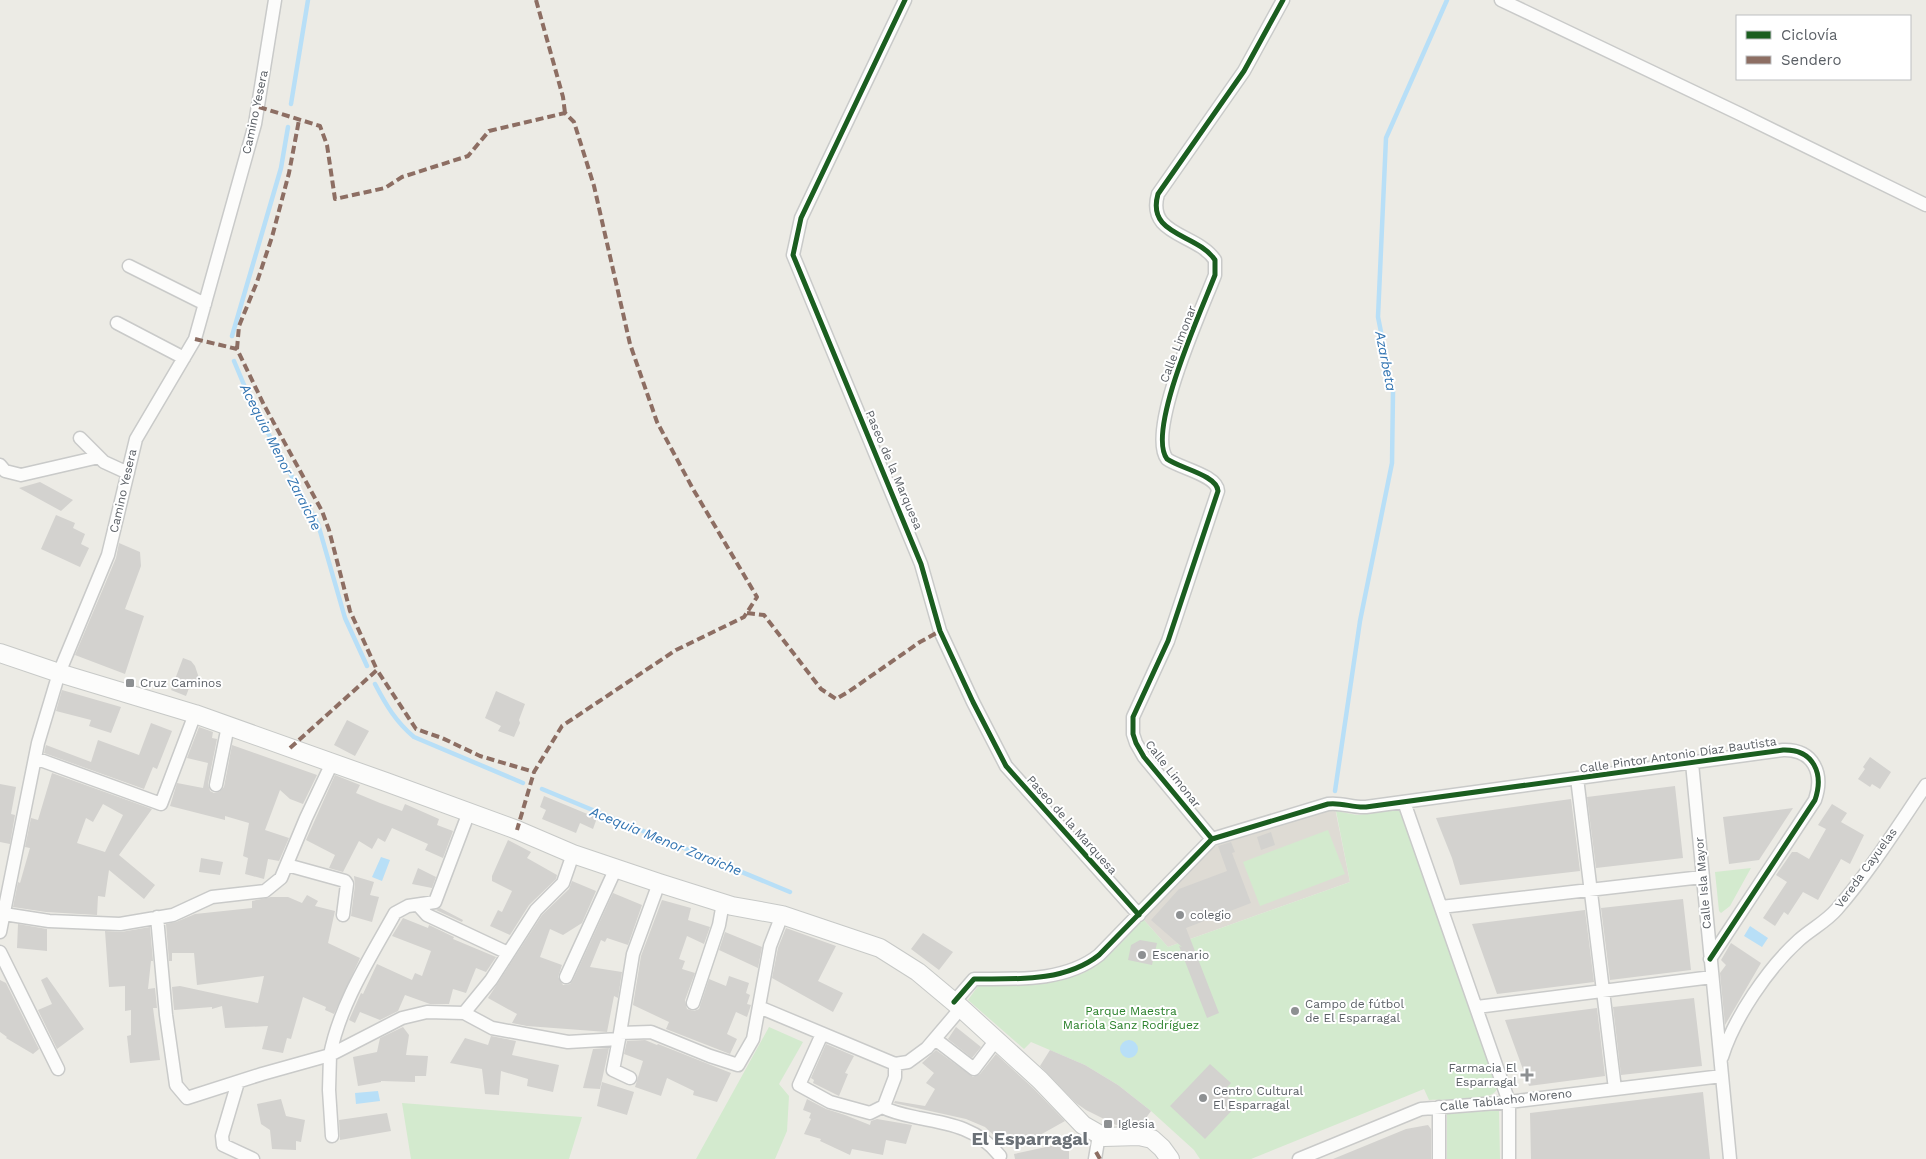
<svg xmlns="http://www.w3.org/2000/svg" width="1926" height="1159" font-family="'Work Sans',sans-serif">
	<style>
		.education { fill: #dedbd4 }
		.green { fill: #d3eace }
		.water { fill: #b8dff7 }
		.lines { fill: none; stroke-linecap: round; stroke-linejoin: round }
		.stream { stroke: #b8dff7; stroke-width: 4.5 }
		.building { fill: #d3d2cf; fill-rule: evenodd }
		.street-casing { stroke: #c9cac9; stroke-width: 15 }
		.secondary-casing { stroke: #c7c9c7; stroke-width: 20 }
		.street { stroke: #fcfcfb; stroke-width: 12 }
		.secondary { stroke: #fcfcfb; stroke-width: 18 }
		.quiet { stroke: #8d6e63; stroke-width: 4; stroke-dasharray: 8 4; stroke-linecap: butt }
		.cycleway-casing { stroke: #fff; stroke-width: 8 }
		.cycleway { stroke: #1b5e20; stroke-width: 5 }
		.poi-dot { fill: #8d9092; stroke: #fff; stroke-width: 2 }
		.labels { text-anchor: middle; stroke-width: 4; stroke-linejoin: round; paint-order: stroke }
		.street-label { font-size: 12px; fill: #5a5f65; stroke: #fff }
		.poi-label { font-size: 12px; fill: #5a5f65; stroke: #fff; text-anchor: start }
		.park-label { font-size: 12px; fill: #2c822c; stroke: #fff }
		.water-label { font-size: 14px; font-style: italic; fill: #3375b2; stroke: #fff }
		.district-label { font-size: 18px; font-weight: bold; fill: #6b7177; stroke: #fff }
	</style>
	<rect width="100%" height="100%" fill="#ecebe5"/>
	<path class="education" d="M1335,808l15,74 -182,65 -25,-28 66,-70 9,-4z"/>
	<path class="green" d="M1399,809l99,272c0,4 0,8 -3,11 -10,10 -51,7 -66,8l-5,-11 -173,70h-51l-6,-9 -43,-39 -33,-26 -33,-20 -54,-23 -7,7 -56,-49 10,-14c43,-2 94,3 128,-28 13,-12 25,-26 37,-39l25,28 182,-65 -14,-71 21,4z
		M1328,830l17,44 -85,32 -17,-44z
		M1751,868l-21,38 -9,7 -2,-2 -4,-39z
		M769,1027l34,15 -24,42 10,12 -2,35 -12,28h-79z
		M402,1103l180,14 -13,42h-158z
		M1499,1110l1,49h-53v-45z"/>
	<path class="water" d="M381,857l9,3 -8,21 -10,-4z
		M1750,926l18,12 -6,9 -18,-11z
		M1120 1049a9 9 0 1 1 18 0a9 9 0 1 1-18 0Z
		M378,1091l2,10 -24,3 -1,-11z"/>
	<g class="lines">
		<path class="stream" d="M291,104l17,-104
			M232,336l49,-168 7,-41
			M234,361l18,43 66,120 27,94 22,48
			M375,684c11,21 21,38 39,53l109,46
			M542,789l248,103
			M1335,791l25,-170 32,-158 1,-71 -15,-75 8,-179 61,-138"/>
	</g>
	<path class="building" d="M40,482l33,18 -12,11 -42,-23z
		M56,515l19,8 -2,5 12,6 -4,10 8,4 -9,19 -39,-18z
		M119,543l21,9 1,14 -16,43 19,7 -19,58 -50,-19 41,-97z
		M183,658l8,3 4,5 7,21 -11,-4 -5,13 -15,-6z
		M62,690l59,17 -10,26 -22,-7 2,-6 -35,-9z
		M496,691l29,13 -6,16 1,3 -6,14 -16,-6 3,-5 -16,-8z
		M347,720l22,11 -14,25 -21,-11z
		M151,723l21,8 -15,38 -4,-2 -9,22 -100,-36 2,-8 45,17 7,-22 41,15z
		M199,727l14,5 -1,6 5,1 -9,45 2,7 4,2 5,-1 5,-5 8,-42 85,30 -14,29 -13,-5 -10,-9 -15,40 24,8 -10,23 -11,-2 -4,20 -19,-5 3,-16 -5,-2 6,-33 -24,-7v4l-55,-14 7,-23 26,5 5,-25 -21,-5z
		M1870,757l21,15 -11,17 -8,-5 -2,3 -12,-8 7,-10 -2,-2z
		M52,773l100,36 -33,46 36,30 -11,14 -35,-29 -4,27 -7,-1 -1,19 -51,-3 -33,-5 5,-25 2,1 10,-35 -5,-1 6,-29 7,2zM103,804l20,11 -18,37 -28,-9 9,-25 7,4z
		M335,775l25,10 -4,8 24,10 22,8 3,-7 34,15 -2,6 16,6 -10,27 -18,-8 3,-6 -36,-16 -7,14 -7,-4 -6,11 -13,-8 -16,31 -14,-4 6,-13 -29,-15z
		M0,784l16,3 -5,27 4,1 -5,29 -10,-2z
		M1675,786l8,72 -87,10 -9,-71z
		M544,796l53,22 -4,11 -13,-6 -4,10 -34,-14 4,-9 -6,-3z
		M1571,799l9,72 -120,14 -8,-27 -16,-40z
		M1832,804l15,9 -6,9 23,13 -14,29 -9,-5 -23,41 -15,-8 -15,23 -4,-3 -9,14 -12,-8 24,-36 -11,-7 16,-23h5l12,7 17,-30 -8,-4z
		M1793,808l-34,52 -30,4 -6,-47z
		M1271,832l4,13 -14,5 -4,-13z
		M508,840l23,12 -4,6 30,17 -1,4 -27,26 -19,30 -20,-9 8,-16 4,2 10,-21 -20,-10v-5z
		M1231,842l4,10 -3,1 19,50 -65,25 33,85 -12,5 -28,-72 3,1 -31,-27 28,-31 48,-18 -9,-25z
		M201,858l22,4 -3,13 -21,-3z
		M418,868l18,9 -4,11 -20,-4z
		M354,876l20,6 -4,13 9,2 -7,25 -21,-6 4,-31z
		M572,881l24,10 -14,32 -19,12 -13,-6 -10,28 22,8 -4,12 5,8 7,-1 3,-4 40,-87 29,12 -14,40 -21,-7 -2,4 -4,-2 -11,27 32,5 -4,26 -4,-2 -7,36 -80,-6 -15,-3 5,-9 -29,-16 54,-83 27,-26z
		M307,895l11,6 -3,5 20,5 -7,32 32,15 -26,56 -9,-4 1,-3 -23,-10 -12,42 -4,-1 -4,15 -21,-4 6,-23 -43,2 -3,-22 -10,3v-2l-38,3 -2,-23 8,-1 78,17 6,-27 -67,9 -3,-32h-22v8h-3l-3,-37 10,-2 19,-8 57,-6v-7l19,-4h17l14,6z
		M1683,899l8,71 -81,10 -9,-72z
		M662,900l29,8 -3,12 22,7 -6,17 -17,-8 -8,23 6,2 -3,8 13,4 -10,27 2,9 7,2 5,-2 10,-30 17,7 3,-10 20,7 -3,10 4,2 -3,9 4,1 -4,12 -11,-5 -9,22 10,5 -7,15 -64,-25 3,-7 -36,-17 8,-49z
		M440,908l23,12 -1,2 -26,-12z
		M1585,910l9,72 -97,12 -25,-70z
		M403,918l25,10 1,-3 25,12 -1,2 43,18 -10,15 -10,-4 -10,25 -13,-4 -4,15h-19l-25,-9 -7,16 -18,9 -20,-8 -5,11 -6,-3 12,-27 2,1 14,-30 35,16 3,-7 7,3 9,-25 -39,-15z
		M18,924l29,5v22l-30,-3z
		M150,927l3,34h-2l-3,28 7,-1 2,20h-4l7,52 -30,3 -3,-27 4,-1v-25l-6,1v-25l-16,1 -4,-56 16,1z
		M786,928l50,18 -18,35 25,12 -10,19 -61,-34 6,-30z
		M725,932l37,15 -4,21 -39,-18z
		M923,933l30,19 -14,18 -28,-21z
		M1140,940l17,3 -5,22 -24,-5 3,-15z
		M1731,943l30,20 -36,62 -5,-52 6,-8 -5,-5z
		M47,977l37,52 -27,20 -19,-39 14,-6 -11,-24z
		M0,980l6,3 33,66 -6,5 -27,-16 1,-1 -7,-5z
		M1694,998l8,68 -81,9 -8,-68z
		M1597,1008l8,68 -76,10 -24,-66z
		M403,1027l6,8 -3,20 22,1 -2,20h-11v6l-34,-1v1l-23,4 -5,-29 24,-5 3,-14z
		M956,1027l25,20 -9,11 -24,-19z
		M491,1036l25,5 -4,14 47,10 -6,27 -26,-6 1,-7 -27,-8 -2,24 -14,-1 -3,-25 -32,-6 15,-25 23,7z
		M645,1040l12,5 1,-1 73,29 -14,29 -24,-7 1,-4 -27,-13 -6,18 -26,-9 8,-26 -19,-7 3,-13z
		M826,1044l28,12 -9,17 3,1 -9,22 -26,-13 1,-3 -3,-2z
		M609,1048l-9,41 -17,-1 10,-39z
		M936,1050l37,27 7,-3 16,-20 37,34 32,33 -50,28v-11l-14,4 -16,-15 -19,-8 -72,-16 1,-2 30,5 10,-17 -9,-6 8,-10 -12,-10z
		M1050,1050l35,15 33,20 33,26 -8,11 -15,-1 -3,5 -9,-1 -30,-15 -10,-7 -36,-37z
		M1210,1064l21,19 -8,9 14,13 -32,34 -35,-33z
		M602,1082l32,10 -7,23 -30,-9z
		M1703,1092l7,67h-179l-1,-46z
		M281,1099l5,17 19,4 -4,22 -5,-1v9l-24,-1 -2,-19 -9,-6 -4,-20z
		M807,1099l19,10 19,6 25,10 1,-4 6,-2 35,6 -6,19 -20,-4 -3,15 -31,-6 -2,6 -30,-14 1,-2 -17,-5 7,-15 -2,-1 2,-5 -8,-3z
		M387,1113l4,18 -51,9 -1,-20z
		M1428,1125l3,4v30h-98l73,-30z
		M1069,1142v17h-54l-1,-5z"/>
	<g class="lines">
		<defs>
			<path id="street" d="M905,0l-104,218 -8,37 128,309 19,67 33,71 33,64 133,149
				M1501,0l239,114 186,91
				M129,266l76,38
				M117,323l67,35
				M80,438l24,24 24,11
				M0,465l5,6 16,4 78,-18
				M35,758l126,46 34,-90
				M1692,763l38,396
				M1577,778l38,311
				M216,785l12,-59
				M1404,802l105,300v57
				M1212,839l-68,-82 -8,-14 -3,-9v-17l35,-76 50,-150c-1,-16 -39,-23 -51,-32 -21,-28 35,-150 48,-184v-15c-18,-27 -69,-24 -57,-66l86,-123 39,-71
				M287,865l58,16 2,3 -4,31
				M418,905l9,10 81,38
				M1441,907l261,-30
				M4,914l45,7 71,3 53,-9 39,-18 53,-6 16,-13 25,-60 26,-55
				M157,917l9,98 10,70 11,13 75,-24 68,-19c10,-51 40,-97 65,-142l13,-7 27,-4 34,-90
				M0,932l38,-189 21,-70 49,-118 28,-116 59,-100 60,-215 20,-124
				M0,952l58,117
				M566,977l50,-109
				M954,1002l20,-23c42,0 91,3 125,-24l113,-116 116,-35c13,-2 25,4 38,3l417,-57c31,-1 41,24 32,50l-105,159
				M693,1003l26,-78 4,-22
				M759,1007l136,57 13,-2 19,-14 34,-40
				M1477,1007l235,-30
				M464,1013l28,15 76,14 51,-3 14,-85 26,-71
				M620,1033l31,-1 59,24 28,9 15,-26 17,-93 12,-31
				M822,1034l-23,51 31,17 40,11 14,-7 11,-29v-13
				M619,1039l-6,31 17,8
				M935,1039l39,30 22,-29
				M1722,1057c12,-39 46,-89 77,-117 12,-11 27,-18 38,-31 33,-38 61,-83 89,-124
				M238,1082l-16,54 1,9 30,14
				M882,1107c12,6 23,8 37,11 32,6 60,11 81,38
				M332,1136l-3,-46 1,-35 72,-37 25,-6 37,1 27,-33 45,-70 27,-27 10,-29
				M1095,1159l4,-24
				M1299,1159l122,-50 88,-7 213,-26
				M1439,1159v-52"/>
			<path id="secondary" d="M0,653l59,20 136,41 191,68 131,48 56,24 86,29 73,23 50,9 98,33 38,24 43,36 79,72 43,45 21,12 35,-1 13,3 10,9 8,11"/>
		</defs>
		<use href="#street" class="street-casing"/>
		<use href="#secondary" class="secondary-casing"/>
		<use href="#street" class="street"/>
		<use href="#secondary" class="secondary"/>
		<path class="quiet" d="M536,0l27,97 2,16
			M259,107l61,19 7,19 8,54 50,-11 17,-11 66,-21 21,-25 76,-18 9,9 20,64 36,158 27,78 36,67 64,108 -13,20 -68,33 -114,76 -28,46 -17,58
			M195,339l42,10 27,56 58,106 7,19 21,81 27,59
			M237,349l2,-23 18,-44 15,-45 17,-64 10,-53
			M747,613l17,2 57,74 15,10 12,-7 72,-50 20,-11
			M290,748l87,-78 39,59 26,9 38,18 54,16
			M1096,1152l4,7"/>
		<defs>
			<path id="cycleway" d="M905,0l-104,218 -8,37 128,309 19,67 33,71 33,64 133,149
				M1212,839l-68,-82 -8,-14 -3,-9v-17l35,-76 50,-150c-1,-16 -39,-23 -51,-32 -21,-28 35,-150 48,-184v-15c-18,-27 -69,-24 -57,-66l86,-123 39,-71
				M954,1002l20,-23c42,0 91,3 125,-24l113,-116 116,-35c13,-2 25,4 38,3l417,-57c31,-1 41,24 32,50l-105,159"/>
		</defs>
		<use href="#cycleway" class="cycleway-casing"/>
		<use href="#cycleway" class="cycleway"/>
	</g>
	<g class="poi-dot">
		<rect x="125" y="678" width="10" height="10" rx="2.5"/>
		<circle cx="1180" cy="915" r="5"/>
		<circle cx="1142" cy="955" r="5"/>
		<circle cx="1295" cy="1011" r="5"/>
		<path d="M1524.5 1067.5h5v5h5v5h-5v5h-5v-5h-5v-5h5z"/>
		<circle cx="1203" cy="1098" r="5"/>
		<rect x="1103" y="1119" width="10" height="10" rx="2.5"/>
	</g>
	<g class="labels">
		<g class="street-label">
			<text transform="translate(255 112) rotate(-78)" y="4">Camino Yesera</text>
			<text transform="translate(1178 344) rotate(-69)" y="4">Calle Limonar</text>
			<text transform="translate(894 470) rotate(67)" y="4">Paseo de la Marquesa</text>
			<text transform="translate(123 491) rotate(-77)" y="4">Camino Yesera</text>
			<text transform="translate(1678 755) rotate(-8)" y="4">Calle Pintor Antonio Díaz Bautista</text>
			<text transform="translate(1173 774) rotate(52)" y="4">Calle Limonar</text>
			<text transform="translate(1072 825) rotate(48)" y="4">Paseo de la Marquesa</text>
			<text transform="translate(1866 868) rotate(-54)" y="4">Vereda Cayuelas</text>
			<text transform="translate(1703 883) rotate(-95)" y="4">Calle Isla Mayor</text>
			<text transform="translate(1506 1100) rotate(-6)" y="4">Calle Tablacho Moreno</text>
		</g>
		<g class="poi-label">
			<text x="140" y="687">Cruz Caminos</text>
			<text x="1190" y="919">colegio</text>
			<text x="1152" y="959">Escenario</text>
			<text x="1305" y="1008">Campo de fútbol<tspan x="1305" dy="14">de El Esparragal</tspan></text>
			<text x="1517" y="1072" text-anchor="end">Farmacia El<tspan x="1517" dy="14">Esparragal</tspan></text>
			<text x="1213" y="1095">Centro Cultural<tspan x="1213" dy="14">El Esparragal</tspan></text>
			<text x="1118" y="1128">Iglesia</text>
		</g>
		<g class="park-label">
			<text x="1131" y="1015">Parque Maestra<tspan x="1131" dy="14">Mariola Sanz Rodríguez</tspan></text>
		</g>
		<g class="water-label">
			<text transform="translate(1386 361) rotate(79)" y="5">Azarbeta</text>
			<text transform="translate(281 457) rotate(63)" y="5">Acequia Menor Zaraiche</text>
			<text transform="translate(666 841) rotate(22)" y="5">Acequia Menor Zaraiche</text>
		</g>
		<g class="district-label">
			<text x="1030" y="1145">El Esparragal</text>
		</g>
	</g>
	<rect x="1736" y="15" width="175" height="65" fill="#ffffff" stroke="#bdbfc1"/>
	<rect x="1746" y="31" width="25" height="8" fill="#1b5e20" stroke="#bdbfc1"/>
	<text x="1781" y="40" font-size="15" fill="#5a5f65">Ciclovía</text>
	<rect x="1746" y="56" width="25" height="8" fill="#8d6e63" stroke="#bdbfc1"/>
	<text x="1781" y="65" font-size="15" fill="#5a5f65">Sendero</text>
</svg>
